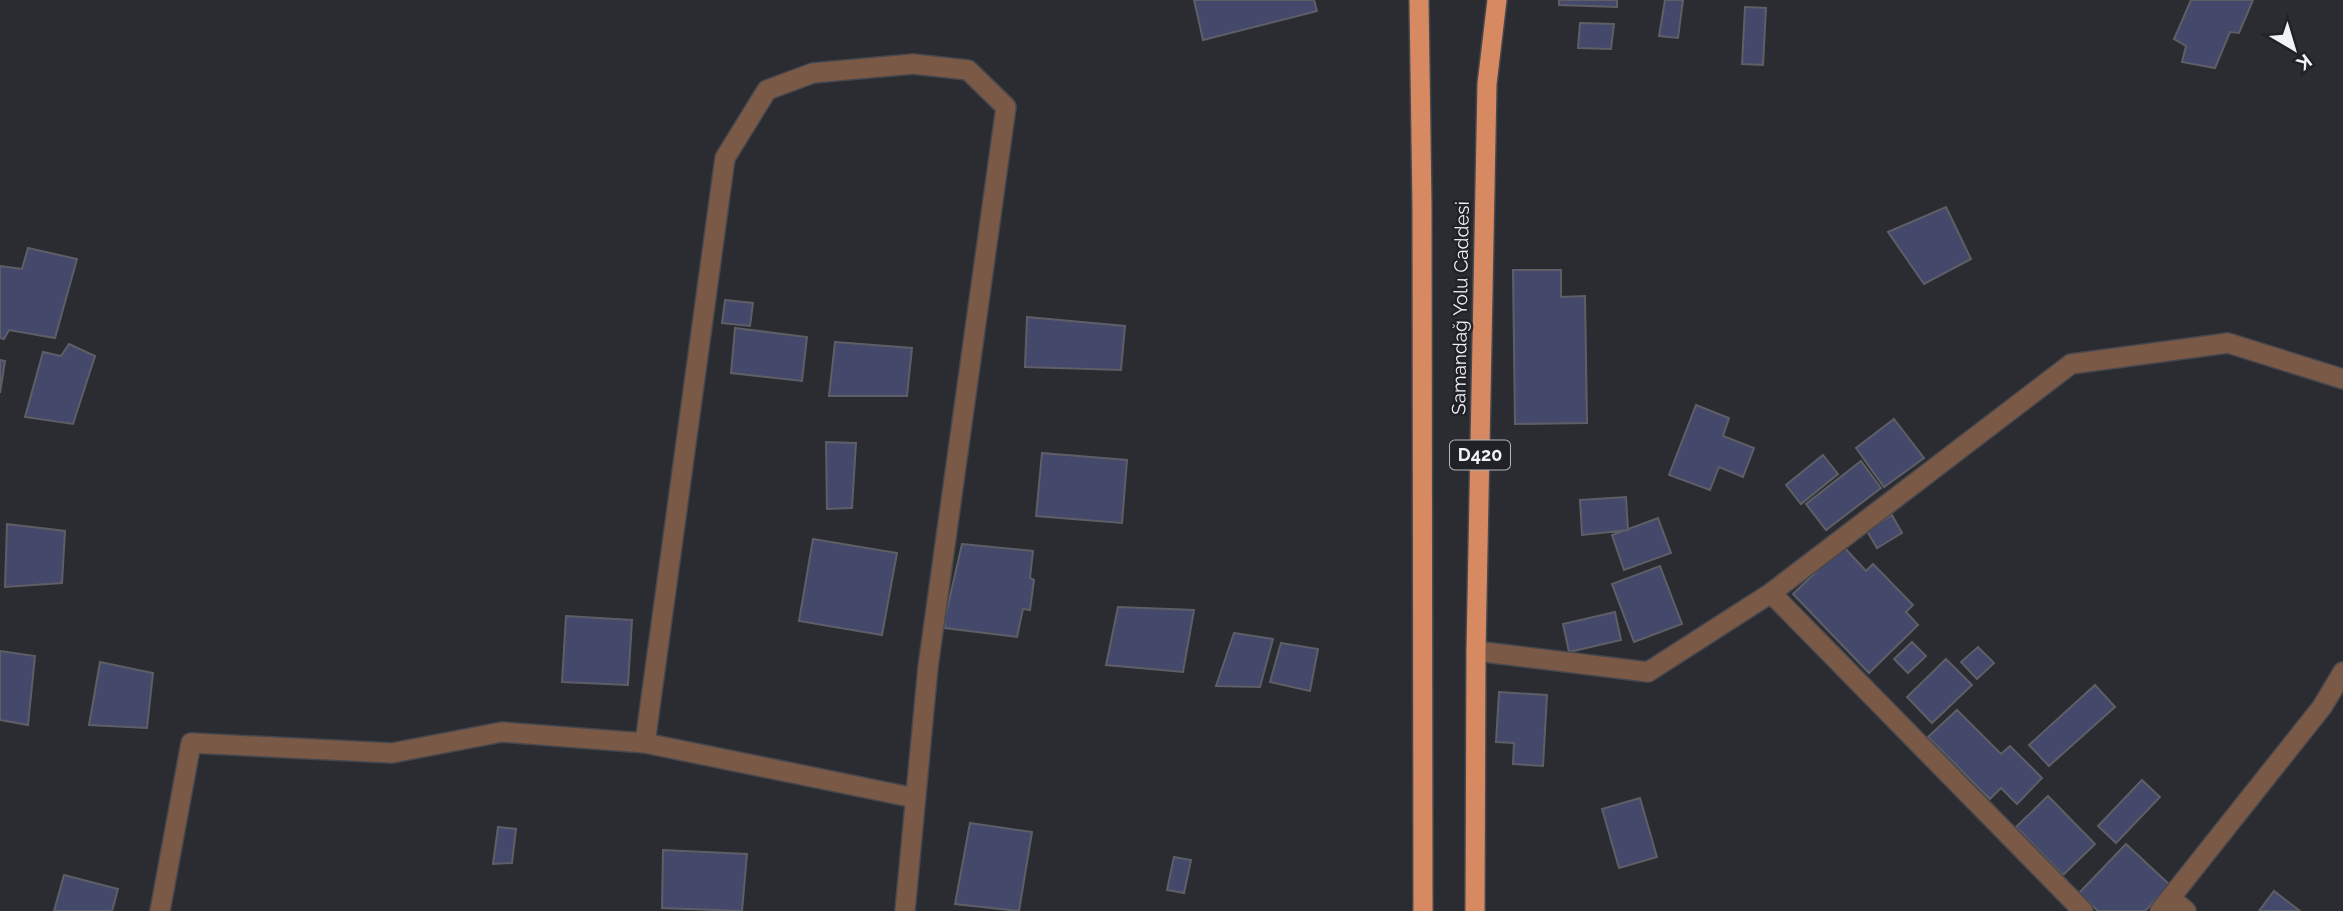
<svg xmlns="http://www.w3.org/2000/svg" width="2343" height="911" font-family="Raleway,sans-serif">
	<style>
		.building { fill: #44486b; stroke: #5e5f66; stroke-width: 2 }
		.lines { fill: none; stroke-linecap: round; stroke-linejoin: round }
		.minor-casing { stroke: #47484e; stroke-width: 22 }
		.trunk-casing { stroke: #47484e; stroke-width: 22 }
		.minor { stroke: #7b5947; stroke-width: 19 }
		.trunk { stroke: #d78a62; stroke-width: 19 }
		.labels { text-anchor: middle; stroke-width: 5; stroke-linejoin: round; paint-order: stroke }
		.shield { fill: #212228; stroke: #b3b4b9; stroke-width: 2 }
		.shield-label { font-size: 18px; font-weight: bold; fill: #f2f3f7 }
		.street-label { font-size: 19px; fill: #f2f3f7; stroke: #212228 }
	</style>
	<rect width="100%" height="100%" fill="#2b2c32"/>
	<path class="building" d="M1194,0h120l3,11 -114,29z
		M1559,0h58v7l-58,-2z
		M1665,0h18l-5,38 -19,-2z
		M2191,0h62l-14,33 -9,-1 -15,36 -33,-6 4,-16 -12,-7z
		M1745,7l21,1 -3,57 -21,-1z
		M1580,23l34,1 -3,25 -33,-1z
		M1946,207l25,52 -47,25 -36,-52z
		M28,248l49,11 -22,79 -46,-8 -5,9 -4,-1v-72l22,3z
		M1513,270h48v27l24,-1 2,127 -72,1z
		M725,300l28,3 -3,23 -28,-3z
		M1027,317l98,9 -4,44 -96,-3z
		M735,328l72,9 -5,44 -71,-8z
		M835,342l77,6 -5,48h-78z
		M69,344l26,12 -22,68 -48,-7 18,-65 18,4z
		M0,360l5,1 -5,32z
		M1696,405l33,13 -6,18 31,12 -11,29 -24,-10 -9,23 -41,-15z
		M1894,419l30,39 -40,29 -28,-39z
		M826,442l30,1 -4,65 -25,1z
		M1042,453l85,7 -5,63 -86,-7z
		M1823,455l15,19 -37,30 -15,-19z
		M1861,461l20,27 -55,42 -20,-26z
		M1626,497l2,33 -46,5 -2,-35z
		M1892,515l10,18 -25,15 -10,-17z
		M1658,518l13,35 -47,17 -12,-35z
		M7,524l58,7 -3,52 -57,4z
		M813,539l84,14 -15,82 -83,-14z
		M962,544l71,7 -3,27 4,2 -4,30 -7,-1 -6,28 -72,-9v-10z
		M1843,546l23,25 7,-7 40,41 -7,7 12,13 -49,48 -76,-79z
		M1660,566l22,58 -48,18 -22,-58z
		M1118,607l76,3 -11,62 -77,-7z
		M1615,612l6,28 -52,12 -6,-28z
		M566,616l66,4 -4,65 -66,-3z
		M1234,633l39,6 -13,48 -44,-1z
		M1912,642l14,14 -18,17 -14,-14z
		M1281,643l37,6 -8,42 -40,-9z
		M1978,647l16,16 -17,16 -16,-17z
		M0,651l35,5 -7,69 -28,-5z
		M1946,659l26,26 -40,38 -25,-26z
		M100,662l53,11 -6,55 -58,-3z
		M2095,685l20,22 -66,59 -20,-21z
		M1499,692l48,3 -4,71 -30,-2 1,-21 -18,-1z
		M1957,710l44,44 9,-8 32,32 -25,26 -16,-16 -11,11 -62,-62z
		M2142,780l18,17 -44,46 -18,-17z
		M2048,796l47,48 -32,31 -47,-48z
		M1640,798l17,59 -38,11 -17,-59z
		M970,823l62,9 -13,79 -64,-7z
		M498,827l18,2 -4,34 -19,1z
		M2126,844l44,41 -25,26h-47l-19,-18z
		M663,850l84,4 -5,57 -80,-3z
		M1174,857l17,3 -7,33 -17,-3z
		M64,875l54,14 -6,22h-58z
		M2274,891l26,20h-41z"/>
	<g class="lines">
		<defs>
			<path id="minor" d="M1771,593l312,318
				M1476,651l172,21 123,-79 300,-229 157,-21 115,36
				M645,743l80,-585 42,-68 46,-17 100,-9 55,6 38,37 -78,560 -23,244
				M2171,898l15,13
				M160,911l31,-168 201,10 110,-21 143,11 270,55
				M2160,911l162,-204 21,-35"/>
			<path id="trunk" d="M1419,0l3,206 1,705
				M1475,911l1,-260 11,-567 10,-84"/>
		</defs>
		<use href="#minor" class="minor-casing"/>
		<use href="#trunk" class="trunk-casing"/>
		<use href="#minor" class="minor"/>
		<use href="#trunk" class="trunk"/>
	</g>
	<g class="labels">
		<rect class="shield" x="1450" y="440.5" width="60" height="29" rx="5"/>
		<g class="shield-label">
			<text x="1480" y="461">D420</text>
		</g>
		<g class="street-label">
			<text transform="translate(1460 308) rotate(-89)" y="7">Samandağ Yolu Caddesi</text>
		</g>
	</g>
	<g transform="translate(2294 49) rotate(142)" stroke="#212228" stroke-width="5" paint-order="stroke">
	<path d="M0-5L12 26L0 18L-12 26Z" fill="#f2f3f7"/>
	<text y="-10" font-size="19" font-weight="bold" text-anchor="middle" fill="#f2f3f7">K</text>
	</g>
</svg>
